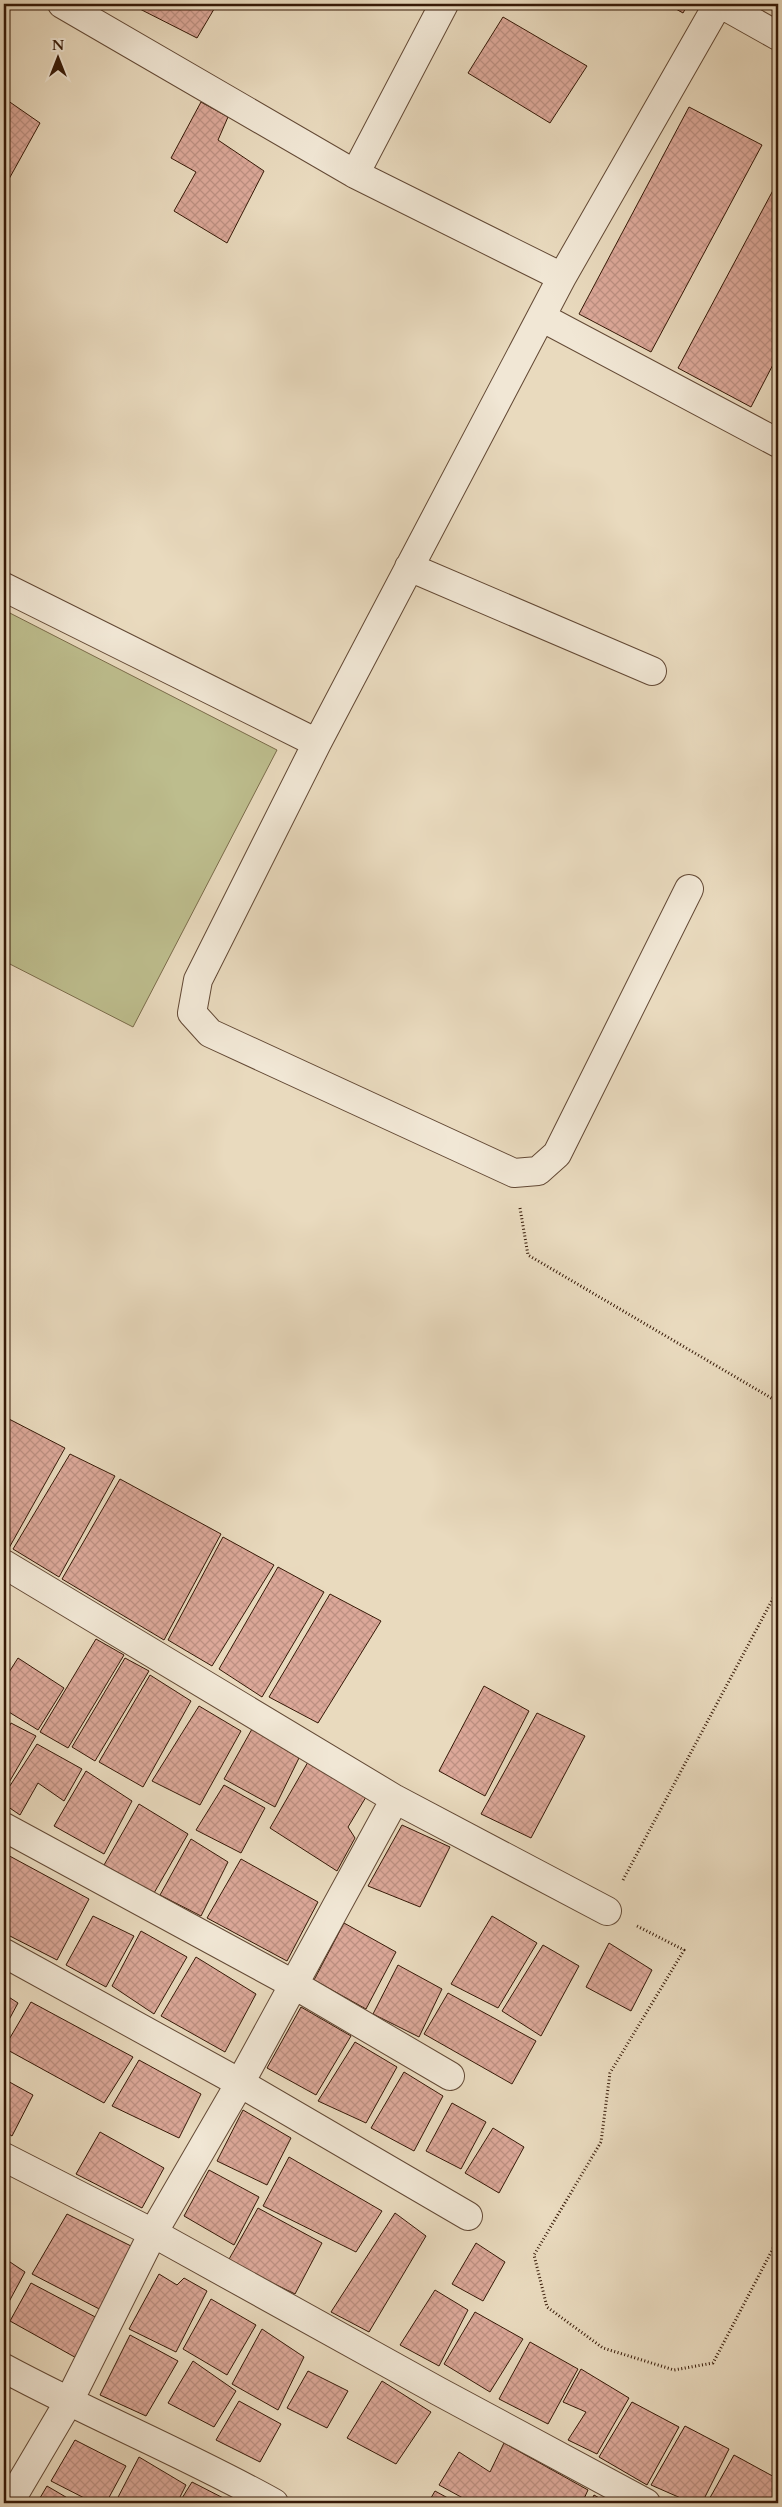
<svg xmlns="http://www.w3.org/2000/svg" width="782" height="2507" font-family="Cardo,serif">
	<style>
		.park { fill: #bdbd8d; stroke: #7a6b4a }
		.building { fill: url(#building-cross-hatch); stroke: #361907 }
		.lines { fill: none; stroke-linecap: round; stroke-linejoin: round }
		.minor-casing { stroke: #634935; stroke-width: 30 }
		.path { stroke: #361907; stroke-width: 3; stroke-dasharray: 1 2.5; stroke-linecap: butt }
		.minor { stroke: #f1e7d5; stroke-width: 28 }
	</style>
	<defs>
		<pattern id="building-cross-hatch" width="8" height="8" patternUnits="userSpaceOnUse" patternTransform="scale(1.25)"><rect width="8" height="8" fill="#dca899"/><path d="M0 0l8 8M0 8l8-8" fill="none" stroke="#bd9082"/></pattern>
	</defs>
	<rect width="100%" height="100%" fill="#e9dabe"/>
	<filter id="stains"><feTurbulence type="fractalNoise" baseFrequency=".004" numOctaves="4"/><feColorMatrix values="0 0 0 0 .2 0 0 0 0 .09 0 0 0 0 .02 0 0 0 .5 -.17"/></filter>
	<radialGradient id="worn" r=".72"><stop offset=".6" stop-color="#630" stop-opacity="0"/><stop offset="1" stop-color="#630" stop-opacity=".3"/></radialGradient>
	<path class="park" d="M4,610l273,140 -144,277 -129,-66z"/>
	<path class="building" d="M130,4h87l-20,34z
		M667,4h21l-5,9z
		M503,17l84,49 -37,57 -82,-50z
		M4,98l36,25 -36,65z
		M201,102l27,15 -10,23 46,31 -37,72 -53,-32 22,-39 -25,-14z
		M689,107l73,38 -111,207 -72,-38z
		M778,181v174l-27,52 -73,-39z
		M9,1419l56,29 -56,100 -5,-3v-117z
		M70,1454l45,22 -56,101 -46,-28z
		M120,1479l101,55 -57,106 -102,-61z
		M223,1537l51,28 -62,101 -44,-26z
		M278,1567l46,25 -62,105 -43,-28z
		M330,1594l51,27 -63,102 -49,-26z
		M96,1639l28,16 -56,93 -28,-16z
		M18,1658l46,30 -26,42 -34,-21v-29z
		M125,1658l24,13 -54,90 -23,-14z
		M150,1675l41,26 -48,86 -44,-25z
		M484,1686l45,25 -44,85 -46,-25z
		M199,1706l42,25 -41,74 -48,-24z
		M537,1713l48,23 -54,102 -50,-24z
		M11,1723l25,13 -32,55v-54z
		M252,1729l47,29 -24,49 -51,-28z
		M37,1744l45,25 -18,32 -26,-18 -18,32 -16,-11v-9z
		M308,1762l58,35 -18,30 7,11 -18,33 -67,-43z
		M86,1771l46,30 -28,53 -50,-28z
		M224,1785l41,23 -24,45 -45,-23z
		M139,1804l49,30 -34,59 -50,-28z
		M402,1825l48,22 -30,60 -52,-21z
		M191,1839l37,23 -27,54 -41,-21z
		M4,1853l85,46 -32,61 -53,-27z
		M241,1859l77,43 -31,59 -80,-43z
		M93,1916l41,20 -28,51 -40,-22z
		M492,1916l45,27 -39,65 -47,-24z
		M344,1923l52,29 -30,57 -52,-29z
		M141,1931l46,26 -33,57 -42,-28z
		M609,1943l43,27 -21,41 -45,-24z
		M543,1945l36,21 -38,70 -39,-25z
		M196,1957l60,37 -31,58 -64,-36z
		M398,1965l44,24 -23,48 -46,-23z
		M448,1993l88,48 -24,43 -88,-50z
		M4,1994l14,9 -14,26z
		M31,2002l102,55 -29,46 -100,-55z
		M301,2007l50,29 -35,59 -49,-27z
		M355,2042l42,25 -31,56 -48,-22z
		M139,2060l62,34 -22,44 -67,-32z
		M404,2072l39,24 -29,55 -43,-23z
		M4,2079l29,16 -21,41 -8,-5z
		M452,2103l34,19 -25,47 -35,-18z
		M243,2110l48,28 -24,47 -50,-24z
		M493,2128l31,19 -25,46 -34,-20z
		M100,2132l64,36 -22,40 -66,-34z
		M289,2157l93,54 -26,41 -93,-46z
		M209,2170l50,27 -25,48 -50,-29z
		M258,2208l64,35 -27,51 -67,-33z
		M395,2213l31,23 -57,96 -38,-20z
		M67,2214l70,35 -32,63 -73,-38z
		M476,2243l29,19 -22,39 -31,-17z
		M4,2258l21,14 -21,39z
		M159,2274l18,11 7,-7 23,13 -31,61 -47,-23z
		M31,2283l70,37 -21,40 -70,-39z
		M435,2290l33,20 -29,56 -39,-21z
		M211,2299l45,26 -29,50 -44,-26z
		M475,2312l48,27 -33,53 -46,-28z
		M262,2329l42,28 -26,53 -46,-26z
		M130,2335l48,26 -32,55 -46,-21z
		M530,2342l48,27 -30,55 -49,-25z
		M193,2361l43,30 -22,36 -46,-24z
		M581,2369l48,29 -32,56 -29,-14 18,-28 -23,-10z
		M308,2371l40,20 -21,37 -40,-20z
		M382,2381l49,31 -35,52 -49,-26z
		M239,2401l42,23 -21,38 -44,-22z
		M632,2402l47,25 -32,58 -48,-28z
		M685,2426l44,23 -27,54h-10l-41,-18z
		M75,2440l51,26 -20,37h-12l-43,-22z
		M504,2443l84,47 -6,13h-110l-33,-18 20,-33 31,20z
		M734,2455l44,24v16l-4,8h-67z
		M139,2457l47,28 -9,18h-62z
		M192,2482l41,21h-54z
		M47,2486l29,17h-39z
		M435,2491l22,12h-29z
		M594,2495l14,8h-18z"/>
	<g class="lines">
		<defs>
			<path id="minor" d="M62,4l293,170
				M444,4l-89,170 207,103
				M721,4l57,32
				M541,317l237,126
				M409,567l243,104
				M4,587l313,156
				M689,889l-132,265 -19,17 -24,2 -304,-140 -18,-20 6,-33 119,-237 245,-466 156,-273
				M4,1564l391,235 212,112
				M4,1827l289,157 157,92
				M4,1953l236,130 228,133
				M4,2157l149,76 285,158 208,112
				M4,2368c89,48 182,86 270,135
				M9,2503l59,-100 85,-170 87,-150 155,-284"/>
		</defs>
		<use href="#minor" class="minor-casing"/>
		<path class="path" d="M520,1208l8,47 250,147
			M623,1880l155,-291
			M637,1926l47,24 -74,123 -9,69 -67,113 13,52 56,41 71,22 39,-7 65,-124"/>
		<use href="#minor" class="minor"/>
	</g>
	<rect width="782" height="2507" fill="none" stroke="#e9dabe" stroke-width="20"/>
	<rect x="5" y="5" width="772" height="2497" fill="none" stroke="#361907" stroke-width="2.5"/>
	<rect x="10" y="10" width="762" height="2487" fill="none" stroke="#361907"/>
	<g transform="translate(58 58)" stroke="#f1e7d5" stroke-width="4" paint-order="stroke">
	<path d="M0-4L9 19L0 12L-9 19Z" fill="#361907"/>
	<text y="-8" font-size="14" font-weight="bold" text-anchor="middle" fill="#361907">N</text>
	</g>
	<rect width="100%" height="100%" filter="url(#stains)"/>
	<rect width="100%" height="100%" fill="url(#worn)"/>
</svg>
